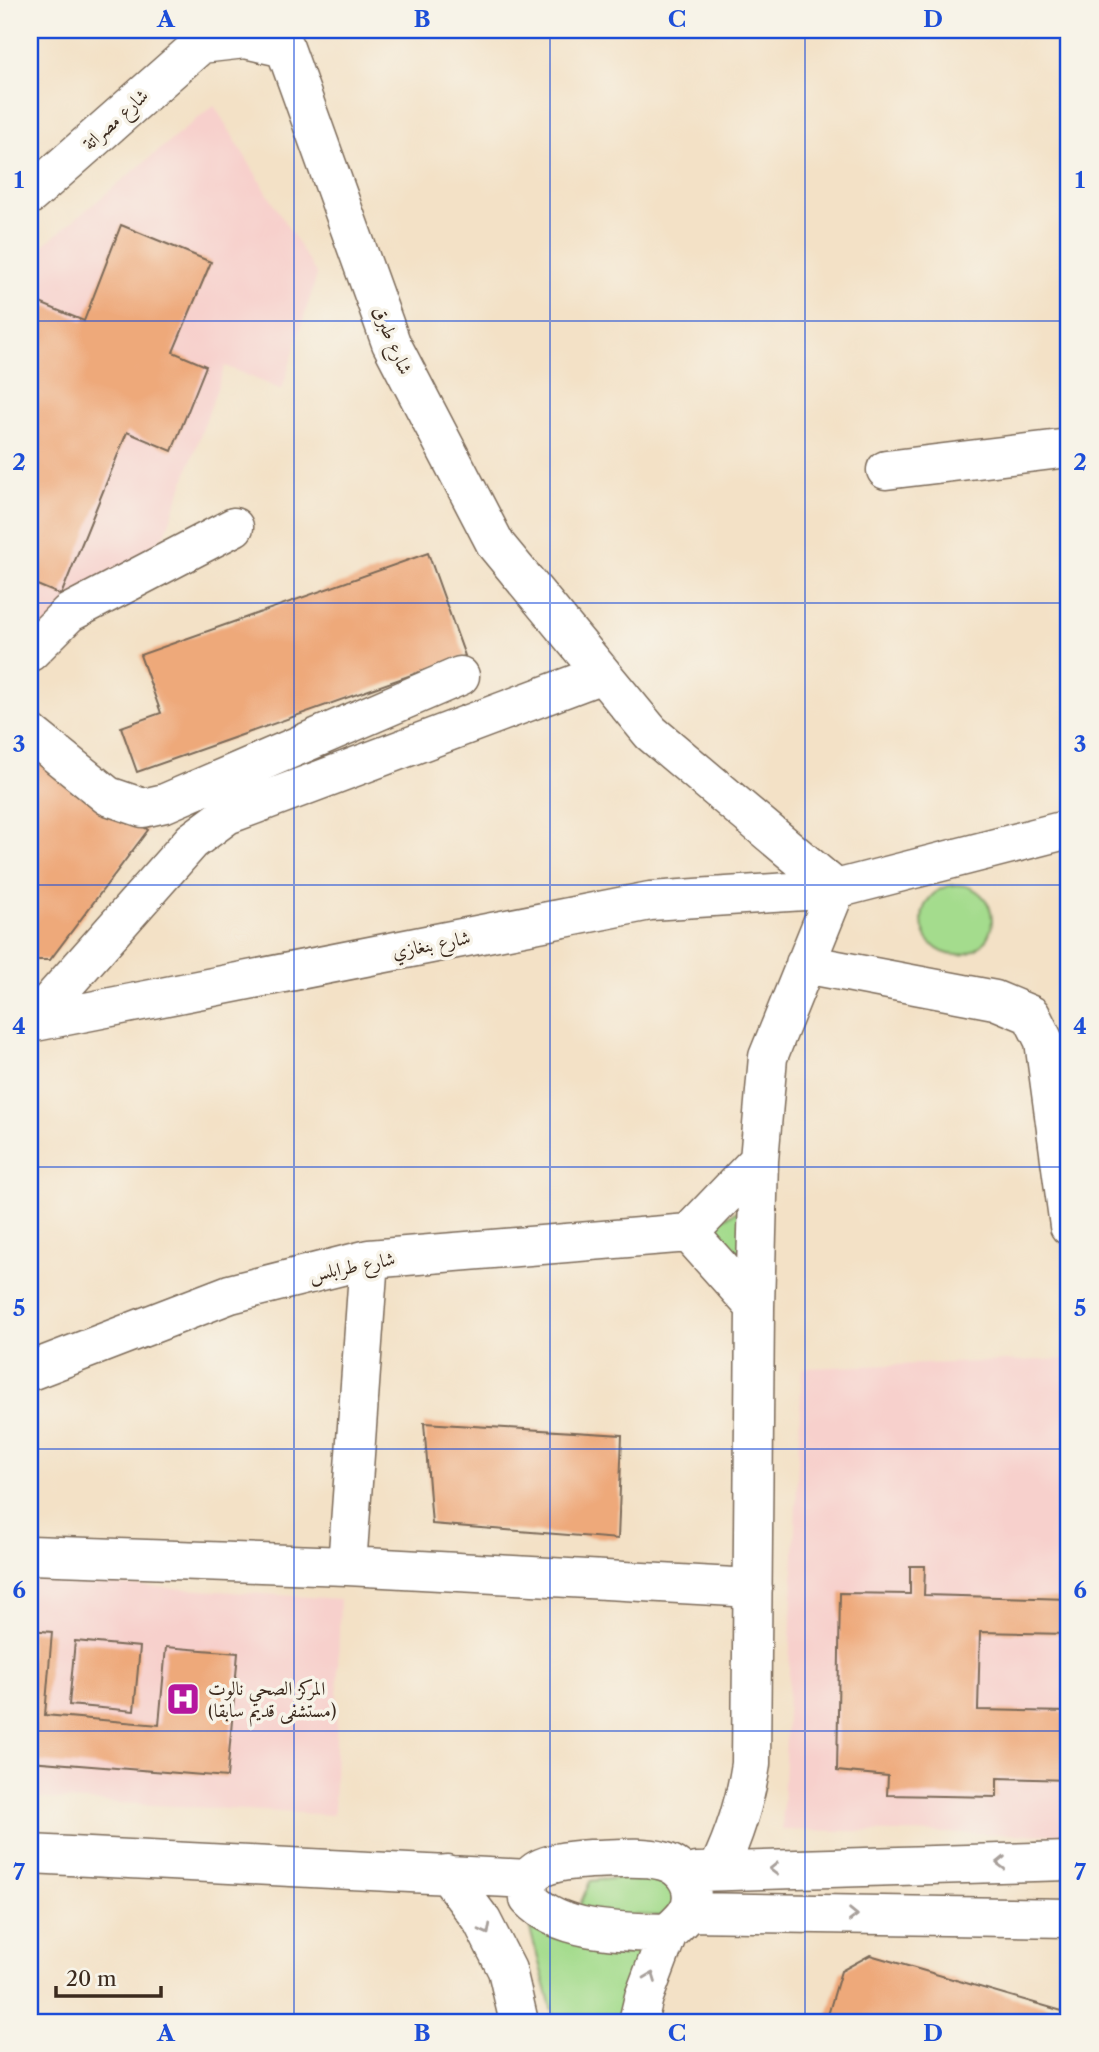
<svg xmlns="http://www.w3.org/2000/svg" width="1099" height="2052" font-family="'Libre Caslon Text',Amiri,serif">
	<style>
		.built { fill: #f7d0cc }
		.green { fill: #a4dc8d; stroke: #708356; stroke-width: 2 }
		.building { fill: #eea97a }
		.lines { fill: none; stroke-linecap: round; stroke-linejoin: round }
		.minor-casing { stroke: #7b6a59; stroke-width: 41 }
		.minor { stroke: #fff; stroke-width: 38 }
		.oneway { stroke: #a79f9a }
		.grid { fill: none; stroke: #1d4ed8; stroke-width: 2; stroke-opacity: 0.55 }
		.labels { text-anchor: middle; stroke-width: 7; stroke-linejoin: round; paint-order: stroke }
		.street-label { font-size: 19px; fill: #3b2a1e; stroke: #f7f3e8 }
		.poi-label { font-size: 19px; fill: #3b2a1e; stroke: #f7f3e8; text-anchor: start }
		.neatline { fill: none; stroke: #1d4ed8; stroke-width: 2.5 }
		.grid-label { font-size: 23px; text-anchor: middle; font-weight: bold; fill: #1d4ed8 }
	</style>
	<rect width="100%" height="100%" fill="#f7f3e8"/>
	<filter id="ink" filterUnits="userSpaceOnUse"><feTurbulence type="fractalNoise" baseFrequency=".0143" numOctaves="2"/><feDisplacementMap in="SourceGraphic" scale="14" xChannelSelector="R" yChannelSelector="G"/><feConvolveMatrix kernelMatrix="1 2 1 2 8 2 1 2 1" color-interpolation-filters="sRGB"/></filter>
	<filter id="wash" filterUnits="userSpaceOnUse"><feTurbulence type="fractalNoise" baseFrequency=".00686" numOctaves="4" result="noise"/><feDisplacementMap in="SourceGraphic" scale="28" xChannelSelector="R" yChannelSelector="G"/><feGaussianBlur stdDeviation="1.57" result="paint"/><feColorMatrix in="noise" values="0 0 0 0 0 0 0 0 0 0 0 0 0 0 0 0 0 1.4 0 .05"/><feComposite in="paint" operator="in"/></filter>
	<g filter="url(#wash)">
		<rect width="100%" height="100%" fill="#f3e1c6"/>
		<path class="built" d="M214,105l103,170 -35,115 -57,-24 -59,166 -85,111 -51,6v-393z
			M1069,1359v476l-287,-5 20,-462z
			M30,1579l310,20 -6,216 -304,-17z"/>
		<path class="green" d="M922 920a35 35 0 1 1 70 0a35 35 0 1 1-70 0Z
			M754,1203l1,56 -58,-28z
			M657,1874l27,25 -20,17 -39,-1 -46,-8 11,-26z
			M530,1929l121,18 -9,75h-87z"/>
		<g id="blocks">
			<path class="building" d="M121,225l90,37 -38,90 33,14 -34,85 -45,-19 -66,163 -31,-13v-201l5,-11 -5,-3v-68l54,22z
				M428,553l37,103 -328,116 -16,-45 40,-14 -21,-58z
				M30,742l118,88 -98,130h-20z
				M424,1423l198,12 -4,104 -186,-15z
				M910,1566h15l-1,29 145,4v35l-89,-2 -2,78 91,2v68l-72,-2v19l-110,-2 1,-19 -51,-5 3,-178 70,1z
				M30,1630l22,2 -7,83 114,10 7,-78 72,6 -11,124 -197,-16z
				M75,1641l65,6 -6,64 -65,-6z
				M870,1955l199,58v9h-243l15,-51z"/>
		</g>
	</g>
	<g filter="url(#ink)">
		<use href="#blocks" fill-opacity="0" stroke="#7b6a59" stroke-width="2"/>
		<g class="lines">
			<defs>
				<path id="minor" d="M30,195l171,-151 44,-5 40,9 106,295 105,202 155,188 185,156
					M886,470l183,-22
					M30,652l39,-39 165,-86
					M30,733l78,63 35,12 22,-5 295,-127
					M805,964l190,36 36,15 13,26 25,185
					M30,1023l620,-122 186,-12 233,-60
					M31,1023l161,-182 35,-26 375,-141
					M689,1233l70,-73
					M689,1233l66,74
					M30,1371l200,-77 139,-35 320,-26
					M30,1555l317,11 406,22
					M347,1566l22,-307
					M30,1854l499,25
					M591,1859c22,0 50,-4 72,2 22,6 37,30 24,52 -5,7 -13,14 -19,20 -43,-1 -107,0 -139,-34 0,-7 -2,-17 2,-23 9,-14 44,-16 60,-17z
					M718,1870c17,-36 27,-67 33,-106l4,-457 4,-147 9,-103 68,-168
					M697,1872l372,-11
					M447,1874l35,47 25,49 12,52
					M687,1912l382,6
					M638,2022l6,-25 24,-64"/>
			</defs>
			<use href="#minor" class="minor-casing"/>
			<use href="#minor" class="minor"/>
		</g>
		<defs><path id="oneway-chevron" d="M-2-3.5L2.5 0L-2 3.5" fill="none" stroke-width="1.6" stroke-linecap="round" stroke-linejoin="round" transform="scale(1.75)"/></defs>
		<g class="oneway">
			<use href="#oneway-chevron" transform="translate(1001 1863) rotate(179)"/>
			<use href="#oneway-chevron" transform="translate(774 1869) rotate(179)"/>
			<use href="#oneway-chevron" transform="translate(853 1915) rotate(1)"/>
			<use href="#oneway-chevron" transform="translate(486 1930) rotate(62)"/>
			<use href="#oneway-chevron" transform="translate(651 1977) rotate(-69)"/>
		</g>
	</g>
	<path class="grid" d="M294,30v1992M550,30v1992M805,30v1992M30,321h1039M30,603h1039M30,885h1039M30,1167h1039M30,1449h1039M30,1731h1039"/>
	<defs>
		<symbol id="hospital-square" viewBox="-11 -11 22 22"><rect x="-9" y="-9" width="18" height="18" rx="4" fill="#b5179e" stroke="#f7f3e8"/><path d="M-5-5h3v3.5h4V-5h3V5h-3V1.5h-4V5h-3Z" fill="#fff"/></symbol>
	</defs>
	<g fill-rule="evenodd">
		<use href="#hospital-square" x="164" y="1680" width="38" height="38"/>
	</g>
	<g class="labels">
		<g class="street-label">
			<text transform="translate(115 119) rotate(-42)" y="7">شارع مصراتة</text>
			<text transform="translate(393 340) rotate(67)" y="7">شارع طبرق</text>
			<text transform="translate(431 944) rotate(-11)" y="7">شارع بنغازي</text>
			<text transform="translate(352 1266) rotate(-11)" y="7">شارع طرابلس</text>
		</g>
		<g class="poi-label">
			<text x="208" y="1695">المركز الصحي نالوت<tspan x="208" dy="22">(مستشفى قديم سابقا)</tspan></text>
		</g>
	</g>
	<rect width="1099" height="2052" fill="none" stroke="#f7f3e8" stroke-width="77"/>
	<path d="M56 1986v10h105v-10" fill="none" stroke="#3b2a1e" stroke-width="3.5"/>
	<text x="66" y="1986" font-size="21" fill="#3b2a1e" stroke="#f7f3e8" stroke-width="5" paint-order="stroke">20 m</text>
	<rect x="38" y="38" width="1022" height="1976" class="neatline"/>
	<g class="grid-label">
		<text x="166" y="27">A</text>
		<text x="422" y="27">B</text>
		<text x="677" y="27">C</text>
		<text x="933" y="27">D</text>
		<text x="19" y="188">1</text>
		<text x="1080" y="188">1</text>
		<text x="19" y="470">2</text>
		<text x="1080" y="470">2</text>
		<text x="19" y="752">3</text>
		<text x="1080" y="752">3</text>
		<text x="19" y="1034">4</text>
		<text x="1080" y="1034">4</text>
		<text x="19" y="1316">5</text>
		<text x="1080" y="1316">5</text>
		<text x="19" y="1598">6</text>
		<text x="1080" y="1598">6</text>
		<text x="19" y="1880">7</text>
		<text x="1080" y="1880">7</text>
		<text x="166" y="2041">A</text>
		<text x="422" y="2041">B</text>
		<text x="677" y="2041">C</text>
		<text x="933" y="2041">D</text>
	</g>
</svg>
